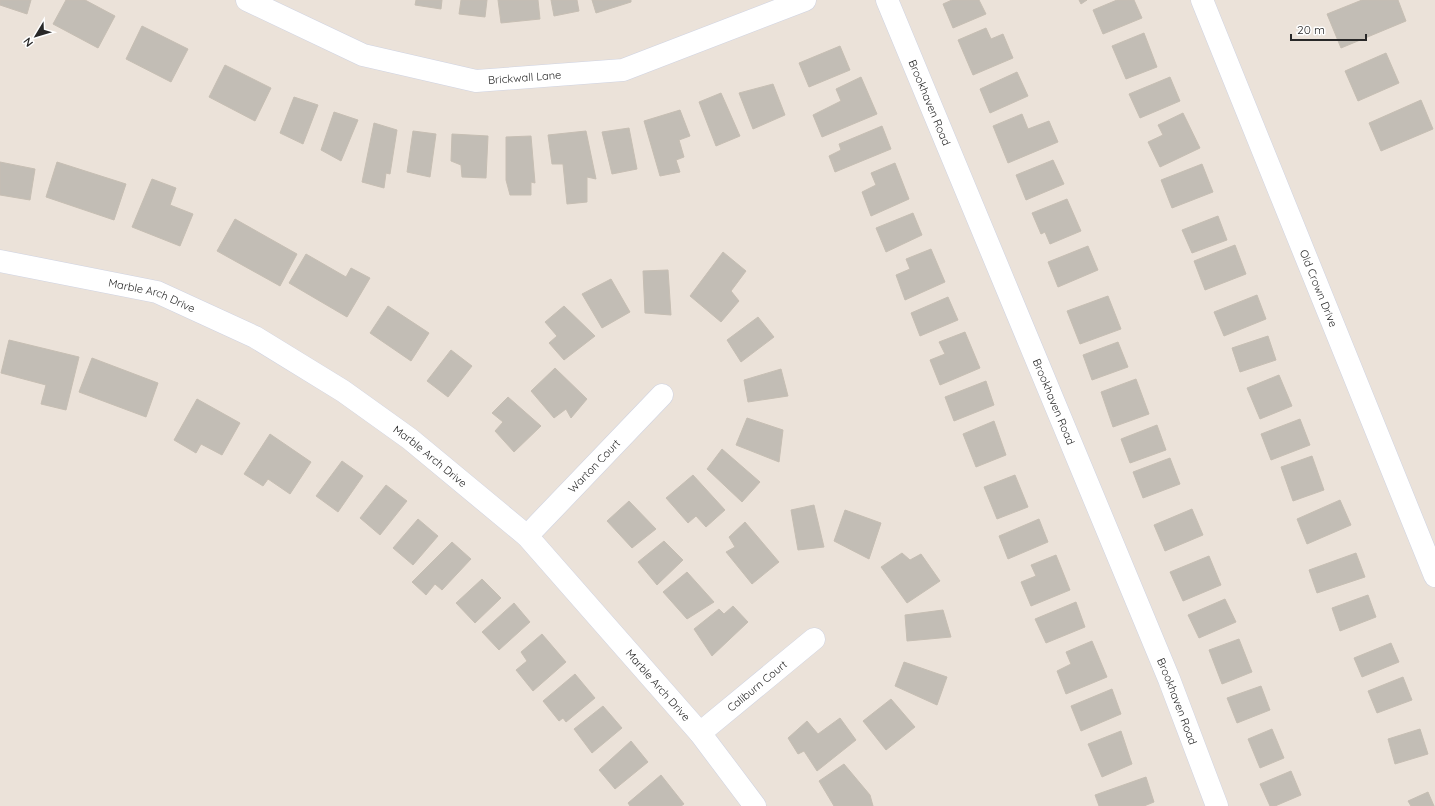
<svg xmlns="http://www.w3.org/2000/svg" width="1435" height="806" font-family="Quicksand,sans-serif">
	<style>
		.building { fill: #c2bdb5; stroke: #c6beb3 }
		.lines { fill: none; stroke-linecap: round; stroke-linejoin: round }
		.street-casing { stroke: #cfd3e2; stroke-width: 23 }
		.street { stroke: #fff; stroke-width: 22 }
		.labels { text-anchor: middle; stroke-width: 3; stroke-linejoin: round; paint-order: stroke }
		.street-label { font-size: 11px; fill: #282828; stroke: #fff }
	</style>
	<rect width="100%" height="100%" fill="#ebe2d9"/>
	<path class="building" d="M0,0h31l-4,14 -27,-9z
		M66,0h19l30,16 -17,32 -45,-24z
		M416,0h26l-1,9 -26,-4z
		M461,0h26l-2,17 -26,-3z
		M498,0h40l2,19 -39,4z
		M551,0h26l2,11 -25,5z
		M592,0h39v2l-35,11z
		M952,0h27l7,14 -33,14 -10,-24z
		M1079,0h8l-6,4z
		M1117,0h17l8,18 -39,16 -10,-24z
		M1362,0h36l8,21 -65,27 -14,-34z
		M142,26l46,23 -17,33 -45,-23z
		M986,28l5,11 12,-5 10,24 -40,17 -15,-35z
		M1144,33l13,34 -31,12 -14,-33z
		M840,46l10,24 -41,17 -10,-24z
		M1386,53l13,30 -41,18 -13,-30z
		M225,65l46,23 -16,33 -46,-24z
		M1017,72l11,24 -38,17 -10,-24z
		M861,77l16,37 -55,23 -9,-22 28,-14 -5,-12z
		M1170,77l10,24 -40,17 -11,-24z
		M773,84l12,31 -32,14 -14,-36z
		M721,93l19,43 -24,10 -17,-44z
		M294,97l24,8 -15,39 -23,-11z
		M1421,100l12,29 -52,22 -12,-28z
		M680,110l10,26 -11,4 5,17 -8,3 4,12 -20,4 -16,-55z
		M334,112l24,8 -17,41 -20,-11z
		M1183,113l17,35 -40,19 -12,-25 15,-7 -5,-10z
		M1022,114l6,15 21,-8 9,21 -50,21 -15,-37z
		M374,123l23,7 -7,44 -4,-1 -2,15 -22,-6z
		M882,126l9,23 -56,23 -6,-16 12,-6 -2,-6z
		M629,128l8,41 -25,5 -10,-42z
		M413,131l23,3 -6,43 -23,-5z
		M586,131l10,48 -9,-2v25l-20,2 -4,-40h-11l-4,-29z
		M452,134l36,2 -2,42 -24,-1 -1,-12 -10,-4z
		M531,136l4,47 -4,-1v13h-21l-4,-15v-43z
		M1053,160l11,24 -38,16 -10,-25z
		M0,162l35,7 -5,31 -30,-5z
		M57,162l69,22 -12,36 -68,-23z
		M895,163l14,36 -38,17 -9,-24 14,-7 -5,-12z
		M1202,164l11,28 -41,16 -11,-28z
		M152,179l24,9 -6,17 23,9 -13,32 -48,-19z
		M1067,199l14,32 -31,13 -5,-12 -4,2 -9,-21z
		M913,213l9,22 -36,17 -10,-24z
		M1218,216l9,24 -35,13 -10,-23z
		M235,219l62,35 -17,32 -63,-35z
		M1235,245l11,29 -41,16 -11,-29z
		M1088,246l10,24 -40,17 -10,-25z
		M931,249l14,33 -40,18 -9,-25 14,-6 -4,-10z
		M723,252l23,19 -15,20 8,10 -18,21 -31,-26z
		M306,254l40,23 5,-9 19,10 -23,39 -58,-34z
		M668,270l3,45 -26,-2 -2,-42z
		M611,279l19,33 -28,16 -20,-34z
		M1257,295l9,24 -42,17 -10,-24z
		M1108,296l13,33 -41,15 -13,-33z
		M948,297l10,23 -38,16 -9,-23z
		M388,306l41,27 -18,28 -41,-28z
		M564,306l31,30 -31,24 -15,-17 8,-7 -12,-14z
		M758,317l16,20 -33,25 -14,-22z
		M965,332l15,36 -40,17 -10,-25 15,-6 -6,-12z
		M1268,336l8,24 -36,12 -8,-24z
		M9,340l70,17 -13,53 -25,-6 5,-19 -45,-12z
		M1118,342l10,25 -36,13 -9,-25z
		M451,350l21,16 -24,31 -21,-16z
		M92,358l66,25 -12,34 -67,-25z
		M555,368l32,31 -16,19 -5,-9 -12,9 -23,-27z
		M781,369l7,27 -40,6 -4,-22z
		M1279,375l13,31 -32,13 -13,-31z
		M1136,379l13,35 -36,13 -12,-35z
		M986,381l8,24 -40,16 -9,-24z
		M508,397l33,29 -27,26 -19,-21 8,-9 -11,-9z
		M197,399l43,24 -18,32 -21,-11 -5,9 -22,-13z
		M747,418l36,12 -4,32 -43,-17z
		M1300,419l10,26 -39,15 -10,-26z
		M994,421l12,34 -30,12 -13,-33z
		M1157,425l9,25 -36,13 -9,-24z
		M270,434l41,28 -21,32 -22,-15 -5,7 -19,-12z
		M722,449l38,33 -18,20 -35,-33z
		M1312,456l12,34 -31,11 -12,-34z
		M1170,458l10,26 -37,14 -10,-26z
		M342,461l21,15 -25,36 -22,-16z
		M693,475l32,35 -19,17 -10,-11 -8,7 -22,-25z
		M1015,475l13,32 -31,12 -13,-32z
		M386,485l21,16 -27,34 -20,-17z
		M1340,500l11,25 -44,19 -10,-25z
		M629,501l27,28 -24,19 -25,-27z
		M814,505l10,42 -26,3 -7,-40z
		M1192,509l11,26 -38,16 -11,-26z
		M845,510l36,13 -12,36 -35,-18z
		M418,519l20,17 -25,29 -20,-17z
		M1039,519l9,23 -40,17 -9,-23z
		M745,522l34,40 -27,22 -26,-32 9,-5 -6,-10z
		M664,541l19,19 -26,25 -19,-23z
		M452,542l19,17 -29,31 -7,-6 -9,11 -14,-13z
		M902,553l8,7 11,-6 19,27 -33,22 -26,-36z
		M1356,553l9,24 -48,16 -8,-23z
		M1056,555l14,35 -39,16 -10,-24 15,-6 -5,-11z
		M1209,556l12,29 -38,16 -13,-29z
		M687,572l27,30 -27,17 -24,-27z
		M482,579l19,19 -26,25 -19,-20z
		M1368,595l8,22 -36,14 -8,-23z
		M1225,599l11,23 -37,16 -11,-23z
		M1076,602l9,25 -39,16 -11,-24z
		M514,603l16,19 -31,28 -17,-18z
		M733,606l15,16 -36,34 -18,-27 25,-20 5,5z
		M943,610l8,27 -44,4 -2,-26z
		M542,634l24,28 -33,29 -17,-21 11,-9 -6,-9z
		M1239,639l13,33 -30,12 -13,-34z
		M1092,641l15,36 -41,17 -9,-23 14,-7 -5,-12z
		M1391,643l8,19 -37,15 -8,-19z
		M904,662l43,15 -10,28 -42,-19z
		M575,674l20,24 -29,24 -3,-4 -4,3 -16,-20z
		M1403,677l9,23 -35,13 -9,-22z
		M1261,686l9,24 -33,13 -10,-25z
		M1112,689l9,25 -40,17 -10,-25z
		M891,699l24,28 -29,23 -23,-29z
		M603,706l19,22 -30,25 -18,-24z
		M840,718l16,22 -39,31 -13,-20 -6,3 -10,-16 19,-17 11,13z
		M1272,729l12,29 -24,10 -12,-29z
		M1420,729l8,25 -33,10 -7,-25z
		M1121,731l11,33 -30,13 -14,-33z
		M631,741l17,21 -33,27 -16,-19z
		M844,764l26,31 3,11h-39l-15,-25z
		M1291,771l10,24 -26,11h-5l-10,-22z
		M661,775l23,29 -3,2h-51l-2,-3z
		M1146,777l8,25 -10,4h-45l-4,-11z
		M1428,792l6,14h-23l-3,-5z"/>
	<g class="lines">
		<defs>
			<g id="street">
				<path id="s1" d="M247,0l116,55 113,26 147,-11 182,-70"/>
				<path id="s2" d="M887,0l282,679 48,127"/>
				<path id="s3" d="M1202,0l233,576"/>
				<path id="s4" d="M0,261l157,31 98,45 88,54 67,48 117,97 173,197 55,73"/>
				<path id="s5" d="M527,536l135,-141"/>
				<path id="s6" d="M700,733l114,-94"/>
			</g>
		</defs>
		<use href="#street" class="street-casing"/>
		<use href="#street" class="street"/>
	</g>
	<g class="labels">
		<g class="street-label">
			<text dy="4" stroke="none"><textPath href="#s1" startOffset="293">Brickwall Lane</textPath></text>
			<text dy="4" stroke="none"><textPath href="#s2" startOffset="111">Brookhaven Road</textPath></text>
			<text dy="4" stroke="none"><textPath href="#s3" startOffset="311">Old Crown Drive</textPath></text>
			<text dy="4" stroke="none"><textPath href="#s4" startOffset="156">Marble Arch Drive</textPath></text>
			<text dy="4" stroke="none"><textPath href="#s2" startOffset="435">Brookhaven Road</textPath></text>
			<text dy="4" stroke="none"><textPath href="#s4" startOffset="480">Marble Arch Drive</textPath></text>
			<text dy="4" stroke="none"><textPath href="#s5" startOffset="97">Warton Court</textPath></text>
			<text dy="4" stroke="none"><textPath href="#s4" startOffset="804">Marble Arch Drive</textPath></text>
			<text dy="4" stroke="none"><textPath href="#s6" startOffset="74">Caliburn Court</textPath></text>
			<text dy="4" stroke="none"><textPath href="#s2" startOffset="759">Brookhaven Road</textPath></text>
		</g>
	</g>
	<g transform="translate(36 36) rotate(232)" stroke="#ffffff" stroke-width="3" paint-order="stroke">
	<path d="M0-3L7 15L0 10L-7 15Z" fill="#282828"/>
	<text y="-6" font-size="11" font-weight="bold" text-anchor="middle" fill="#282828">N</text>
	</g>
	<path d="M1291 34v6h75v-6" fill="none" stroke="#282828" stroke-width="2"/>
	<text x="1297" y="34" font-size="12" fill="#282828" stroke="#ffffff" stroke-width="3" paint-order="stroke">20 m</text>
</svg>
